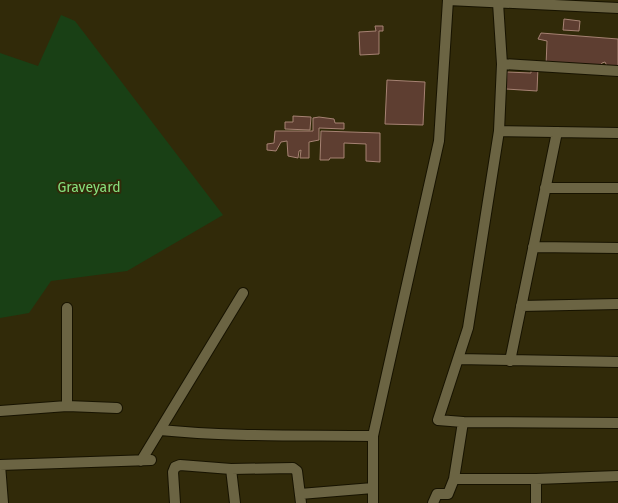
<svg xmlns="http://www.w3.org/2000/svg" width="618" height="503" font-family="'Fira Sans',sans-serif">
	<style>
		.green { fill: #194015 }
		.building { fill: #5e3e31; stroke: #a68273 }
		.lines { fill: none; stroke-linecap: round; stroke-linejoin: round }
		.street-casing { stroke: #171300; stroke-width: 12 }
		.street { stroke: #6b6443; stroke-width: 10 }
		.labels { text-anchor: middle; stroke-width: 4; stroke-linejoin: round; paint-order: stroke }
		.park-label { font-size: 14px; fill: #87e07e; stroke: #312a09 }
	</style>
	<rect width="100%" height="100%" fill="#312a09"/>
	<path class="green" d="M61,15l14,6 148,194 -96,56 -76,10 -22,32 -29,5v-265l38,13z"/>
	<path class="building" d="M564,19l16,2 -1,10 -16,-1z
		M375,26h8v5h-4v23l-19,1 -1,-23 17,-1z
		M541,33l77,6v27h-11l-2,-4 -3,1 -4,6 -52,-3 1,-25 -9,-2z
		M531,67h7l-1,24 -31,-2 1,-17 24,1z
		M387,80l38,2 -2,43 -38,-1z
		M293,116l18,1 -1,13 -25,-1v-7h8z
		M319,117l15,2 1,4h9v6l-25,-1v12l-10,2v16h-9l1,-8 -2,1 -1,7 -10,-2 -1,-15 -6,1 -5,9 -9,-1v-6l7,-1 1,-12h38v-13z
		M321,131l59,2v29l-14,-1v-17l-22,-1v15h-14l-1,2h-9z"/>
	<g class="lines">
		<defs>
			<path id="street" d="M448,0l170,8
				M498,3l4,61 -3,67 -31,197 -30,92 25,2 155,1
				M502,64l116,7
				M499,131l119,2
				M545,188h73
				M533,247l85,1
				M521,306l97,-2
				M67,308v98
				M458,359l160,3
				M510,361l47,-229
				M0,411l67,-5 50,2
				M160,430c71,7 142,5 213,6
				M141,461l102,-168
				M0,465l151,-5
				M0,465l3,38
				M231,469l4,34
				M454,479h82l82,-3
				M300,494l73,-6
				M175,503l-2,-31 2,-5 5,-2 51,4 62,-1 4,3 4,32
				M373,503v-67l66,-295 9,-141
				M433,503l4,-9h11l6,-15 9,-57
				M536,503v-24"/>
		</defs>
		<use href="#street" class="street-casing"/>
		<use href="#street" class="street"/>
	</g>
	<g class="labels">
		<g class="park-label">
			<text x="89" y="192">Graveyard</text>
		</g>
	</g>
</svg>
